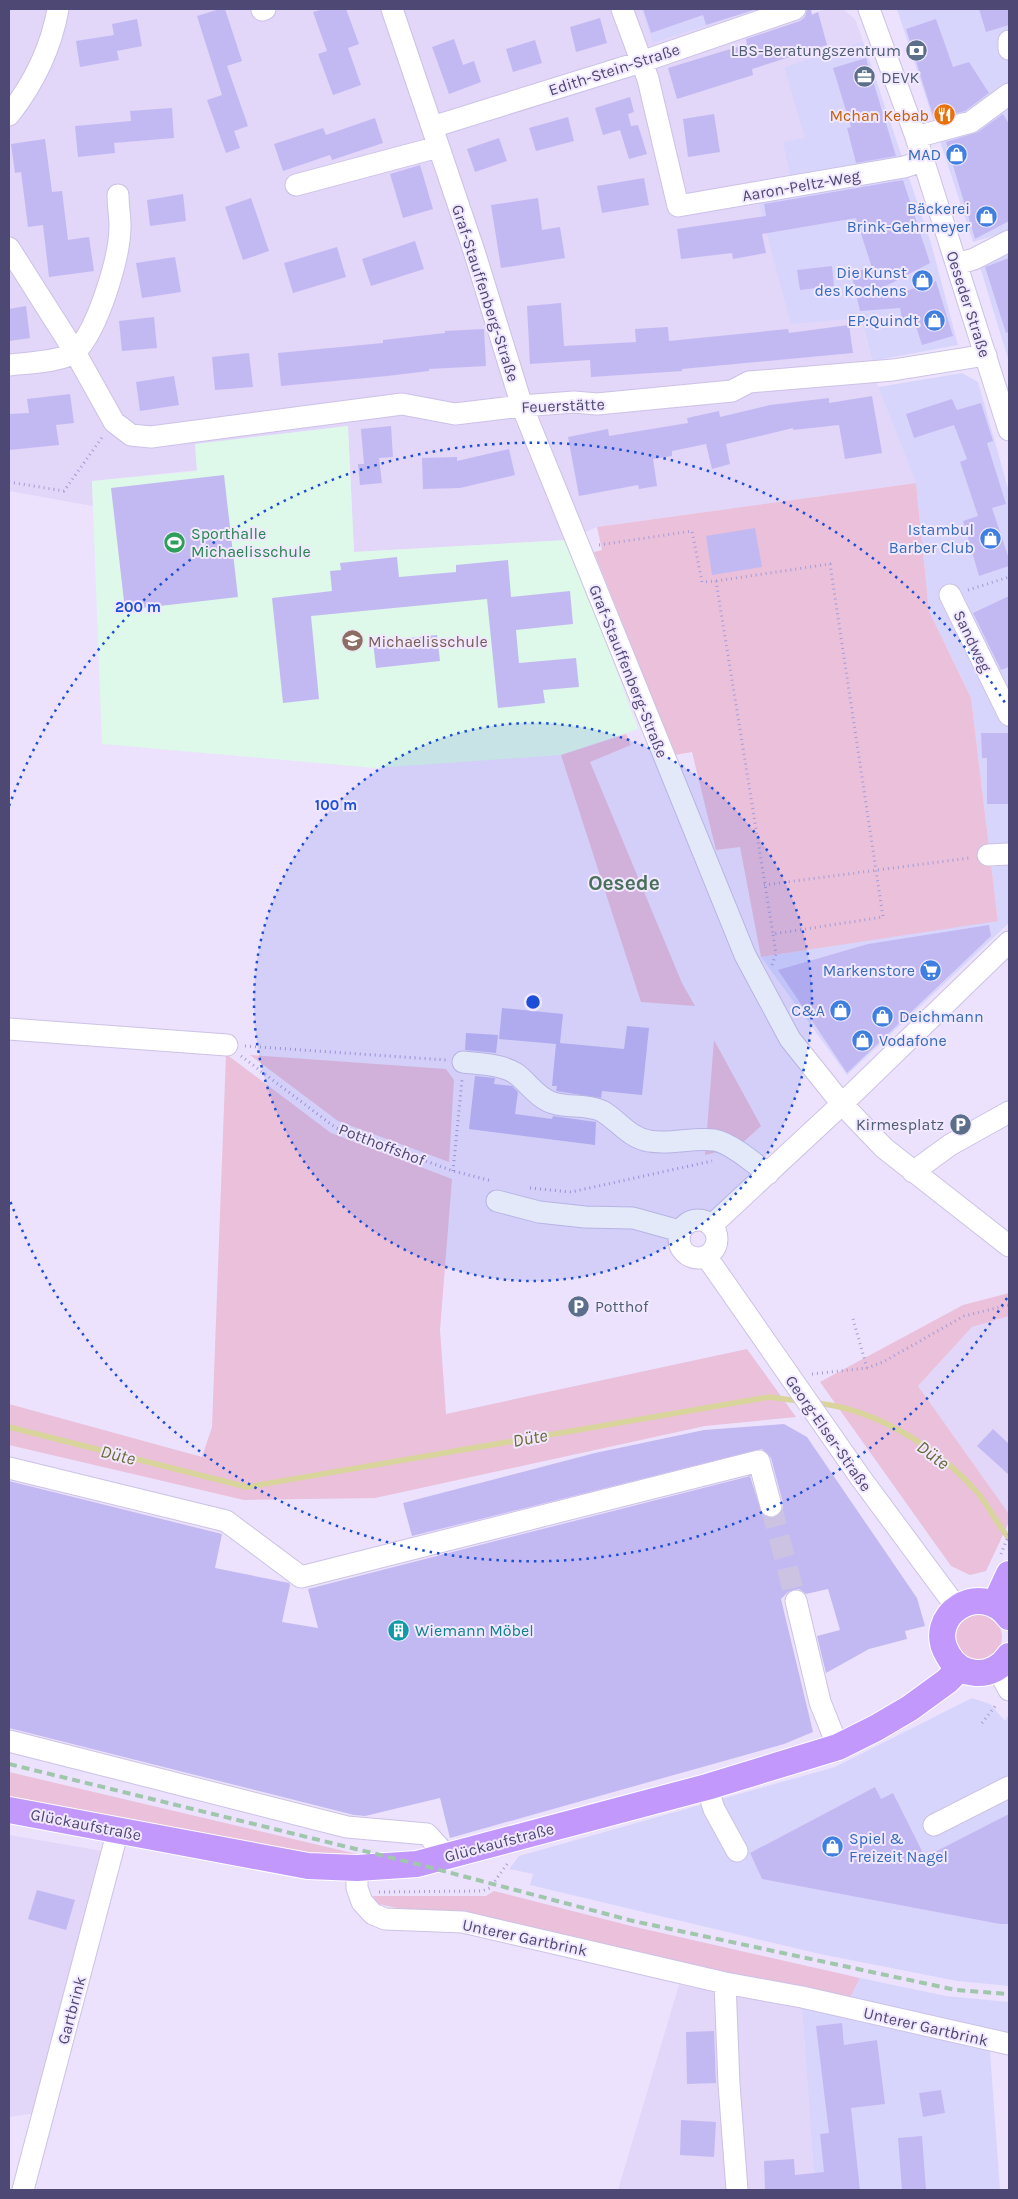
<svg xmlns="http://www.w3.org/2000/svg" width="1018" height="2199" font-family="Karla,sans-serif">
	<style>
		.residential { fill: #e2d6f9 }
		.commercial { fill: #d8d5fd }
		.education { fill: #def9e9 }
		.green { fill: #eac0da }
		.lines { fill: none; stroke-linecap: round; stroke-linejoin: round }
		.stream { stroke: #d8d49c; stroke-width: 5.5 }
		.building { fill: #c3b9f2 }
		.minor-tunnel { stroke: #ccc3e2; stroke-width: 21; stroke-dasharray: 21 11; stroke-linecap: butt }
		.minor-casing { stroke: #ccc2e6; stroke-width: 23 }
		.major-casing { stroke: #fff; stroke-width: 28 }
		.path { stroke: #a69cd7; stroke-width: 3; stroke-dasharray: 1 4; stroke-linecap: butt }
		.minor { stroke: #fff; stroke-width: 21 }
		.major { stroke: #c298fd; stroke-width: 26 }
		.rail { stroke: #a0c6ac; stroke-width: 4; stroke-dasharray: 8 5; stroke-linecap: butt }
		.ring { fill: none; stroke: #1d4ed8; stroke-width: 2.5; stroke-dasharray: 2.5 5 }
		.labels { text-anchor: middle; stroke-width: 4; stroke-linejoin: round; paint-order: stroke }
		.service-label { font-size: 16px; fill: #4e5e75; stroke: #f1e8ff; text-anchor: end }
		.street-label { font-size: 16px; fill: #4e4874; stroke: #f1e8ff }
		.food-label { font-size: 16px; fill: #c56008; stroke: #f1e8ff; text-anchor: end }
		.shop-label { font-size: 16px; fill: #366cbe; stroke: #f1e8ff; text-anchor: end }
		.leisure-label { font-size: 16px; fill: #27864d; stroke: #f1e8ff; text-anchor: start }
		.education-label { font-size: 16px; fill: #785e54; stroke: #f1e8ff; text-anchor: start }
		.culture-label { font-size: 16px; fill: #0d838f; stroke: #f1e8ff; text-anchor: start }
		.water-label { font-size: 18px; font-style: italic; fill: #6c6936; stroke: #f1e8ff }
		.district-label { font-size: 21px; font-weight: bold; fill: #4a705b; stroke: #f1e8ff }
		.centre { fill: #1d4ed8; stroke: #f1e8ff; stroke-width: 2.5 }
		.ring-label { font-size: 15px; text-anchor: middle; font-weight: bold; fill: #1d4ed8; stroke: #f1e8ff; stroke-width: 4; stroke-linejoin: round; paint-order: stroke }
	</style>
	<rect width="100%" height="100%" fill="#ece2fd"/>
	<path class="residential" d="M9,9h632l12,34 105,-34h24l4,12 41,-12h16l12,10 8,22 -79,26 77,251 17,69 38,96 -319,44 -29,13 -214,12 -6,-126 -153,19 2,25 -105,11 1,25 -84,-15z
		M1009,1316v198l-91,-128 54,-59z
		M9,1835l93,16 -67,262 -26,4z
		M679,1985l123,23 13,182h-197z"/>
	<path class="commercial" d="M641,9h117l-105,34z
		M897,9h112v222l-36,11z
		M863,41l68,202 27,102 -86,16 -11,-43 -70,6 -36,-134 37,-7 -9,-41 22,-4 -21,-71z
		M1009,254v108l-29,-95z
		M962,373l16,9 31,110v431l-162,152 -86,-118 237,-37 -27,-222 -42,-87 -13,-128 -38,-96z
		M972,1698l18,6 15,17 4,-7v272l-52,-5 -137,-27 -290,-69 3,-11 -24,-5 10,-13 316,-89z
		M860,1978l86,18 63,6v33l-160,-35z
		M802,2008l188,43 10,139h-185z"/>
	<path class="education" d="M348,426l6,126 214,-12 70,189 -77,26 -186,13 -273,-24 -10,-263 105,-10 -2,-27z"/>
	<path class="green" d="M916,483l13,128 42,87 27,223 -237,36 -21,-110 -24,3 -24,-98 -17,3 -81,-203 8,-2 -5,-23z
		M626,734l5,11 -41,17 92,221 13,23 -54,-4 -80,-247z
		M714,1040l47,86 -23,21 -33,8z
		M226,1054l105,79 121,46 -12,151 6,84 301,-65 49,68 -91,9 -330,72 -131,2 -235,-55v-41l193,53 10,-30z
		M250,1055l196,14 8,11 -5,82 -111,-41z
		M1009,1293v23l-37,11 -54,59 91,128v8l-23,49 -16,4 -19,-9 -131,-184 143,-77z
		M956 1637a23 23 0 1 1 46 0a23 23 0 1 1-46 0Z
		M9,1772l352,83 -30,3 -322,-59z
		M494,1891l137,35 229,52 -11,22 -471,-96 -5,-8h113z"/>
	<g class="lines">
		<path class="stream" d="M816,1403c60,6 120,44 160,88 13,14 20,33 33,47
			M9,1427l238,60 522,-90 30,4"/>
	</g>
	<path class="building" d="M220,9h5l17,52 -15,5 21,60 -14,5 6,17 -14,5 -19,-53 15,-5 -25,-79z
		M324,9h22l13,35 -11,4 13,37 -28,10 -15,-41 9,-3 -14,-39z
		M643,9h114l-51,16 -3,-10 -52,18z
		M807,9h4l1,6 6,-3 9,33 -75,24 1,6 -76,24 -9,-31 79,-24 -1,-5 54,-18 5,-4z
		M979,9h30v16l-23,7z
		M600,18l7,25 -31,9 -6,-25z
		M137,19l5,27 -25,5 2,9 -39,7 -4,-26 38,-6 -2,-11z
		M936,19l17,48 16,-5 20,31 -24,18 -31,8 -28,-90z
		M454,39l9,26 11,-4 7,21 -32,12 -17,-47z
		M535,40l7,23 -29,9 -7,-23z
		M866,58l30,98 -40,7 -9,-35 4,-1 -18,-59z
		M630,97l4,15 -6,2 3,12 7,-1 9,29 -18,5 -9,-29 -17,5 -8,-27z
		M172,108l2,30 -60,5 1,10 -37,4 -3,-31 56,-5 -1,-10z
		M714,114l6,38 -32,5 -5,-38z
		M1003,114l6,10v97l-34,18 -29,-97 32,-10z
		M568,117l6,24 -38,10 -7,-23z
		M375,118l8,25 -51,17 -2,-5 -47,16 -9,-27 49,-16 3,7z
		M499,138l8,23 -32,11 -8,-23z
		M45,139l7,53 10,-1 6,49 21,-3 5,34 -45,6 -6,-52 -15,2 -7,-55 -6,1 -4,-29z
		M420,165l13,44 -30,9 -13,-44z
		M644,178l5,27 -47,8 -5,-27z
		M903,180l27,83 -44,23 5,10 45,-15 17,55 -31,9 -9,-28 -11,2 -2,-11 -40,3 -9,-39 21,-4 -16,-50 -94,16 4,19 -33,6 -1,-6 -51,6 -4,-30 89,-13 -2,-12z
		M183,194l3,27 -36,5 -3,-26z
		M251,198l18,53 -26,9 -18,-53z
		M538,198l4,32 18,-3 5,31 -64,10 -10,-63z
		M415,241l9,28 -53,17 -9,-27z
		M337,247l9,30 -53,16 -9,-30z
		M175,257l6,35 -39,6 -6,-35z
		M1009,258v74l-3,1 -21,-66z
		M832,266l2,20 -34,4 -3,-20z
		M561,303l3,43 72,-4 -1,-13 33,-2 1,14 119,-12 1,4 60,-8 4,28 -171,16v2l-91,6 -1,-17 -60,4 -3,-58z
		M26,306l4,32 -21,3v-32z
		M154,317l3,31 -35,3 -3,-30z
		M484,329l2,37 -57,3v2l-42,5 -106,10 -3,-33 105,-10v-3l62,-7v-2z
		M249,353l4,34 -38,3 -3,-33z
		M174,376l5,29 -39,6 -4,-29z
		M70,394l4,29 -18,2 3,20 -50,5v-36l20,-1 -2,-14z
		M872,396l10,57 -37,6 -6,-34 -46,5v-2l-67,16 4,20 -18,5 -6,-25 -34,7v5l-19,3 4,27 -18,3 -1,-4 -59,11 -11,-59 40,-8 1,7 79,-13 -1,-5 32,-7 1,6 50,-12 59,-7v5z
		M952,399l5,11 24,-7 12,38 -6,2 19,61 -14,4 17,51v7l-30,10 -16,-55 15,-5 -18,-54 7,-3 -13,-34 -40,13 -8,-24z
		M391,426l2,31 -14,1 3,25 -22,2 -2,-21h6l-3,-35z
		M509,449l6,26 -55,13 -37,1 -1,-31 35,-1v4z
		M224,475l14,122 -113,13 -14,-122z
		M755,528l7,39 -50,8 -6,-39z
		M397,557l2,20 57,-5v-7l52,-5 3,37 59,-6 3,33 -57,6 3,33 57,-5 3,29 -36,3 2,13 -47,5 -11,-109 -176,17 8,83 -36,4 -11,-105 60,-7 -2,-20 11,-1 -1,-7z
		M1009,596v71l-8,3 -28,-57z
		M437,635l3,26 -64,7 -3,-26z
		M981,733h28v71h-22v-46h-5z
		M989,925l2,11 -144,137 -69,-103 90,-26z
		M502,1008l61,6 -3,29 64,6 3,-23 22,2 -7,67 -40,-4 -1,7 -45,-7 1,-5h-5l4,-42 -57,-5z
		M466,1033l32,2 -2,18 -31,-3z
		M475,1076l20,2 -1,6 18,2 6,6 -3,22 37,5 1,-3 43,6 -1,23 -126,-16z
		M784,1424l23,13 110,161 8,28 -20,5 2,8 -38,10 -43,24 -9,-37 23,-6 -12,-41 -22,5 -7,-5 -11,3 -7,7 32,133 -29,12 -334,94 -10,-40 -75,18 -11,-1 -345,-87v-247l213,53 -7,34 74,15 1,2 -8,37 36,6 -10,-39 442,-113 12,38 5,4h8l8,-8v-7l-12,-45 -9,-9 -350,87 -9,-33 192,-50 109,-23z
		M993,1429l16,15v31l-32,-29z
		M875,1787l6,12 12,-6 32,64 84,-43v110h-9l-238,-45 -12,-26z
		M37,1890l38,10 -9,30 -38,-11z
		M842,2023l2,22 33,-5 8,64 -34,4 9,82h-95l-1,-29 30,-2 1,16 29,-3 -4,-38 9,-1 -13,-107z
		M714,2031l2,52 -29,1 -1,-52z
		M941,2090l4,23 -22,4 -4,-24z
		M681,2120l35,2 -2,35 -34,-2z
		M922,2136l4,54h-24l-4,-52z"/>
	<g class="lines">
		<path class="minor-tunnel" d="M771,1506l25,95"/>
		<defs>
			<path id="minor" d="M392,9l82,242 48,155 223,549 45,84 52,65 42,44 125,98
				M622,9l26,70 30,127 226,-39 19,-6
				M869,9l47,128 93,293
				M262,10l3,-1
				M1009,41v8
				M9,115c25,-32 42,-66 49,-106
				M432,127l209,-65 154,-53
				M916,137l55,-15 38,-28
				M296,185l142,-38
				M9,248l66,104 39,70 17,13 20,2 251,-33 53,10 67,-8 52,-4 23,2 135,-13 17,-9 144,-12 93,-15
				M957,264l17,-5 35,-18
				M9,365c16,-2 55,-3 67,-14 22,-22 44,-94 44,-125 0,-10 -2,-20 -2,-31
				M950,595l59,120
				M988,855l21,-1
				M9,1029l218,16
				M463,1062c17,2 37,2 52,11 13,9 22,25 38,30 16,5 33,1 49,8 16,9 27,27 47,30 21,4 44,-4 65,-1 17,3 40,23 54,34
				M913,1172l37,-27 59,-33
				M497,1201l42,11 46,5 48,1 47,13
				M679 1239a19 19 0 1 1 38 0a19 19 0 1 1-38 0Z
				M712,1225l130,-121 167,-162
				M706,1256l154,221 97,131
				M9,1468l217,53 75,56 458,-116 12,45
				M796,1601l24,101 18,45
				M997,1668l12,22
				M9,1741l338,86 80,7 20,22
				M707,1787l7,22 23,42
				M934,1825l75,-38
				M357,1868v20l5,14 11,12 12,5 78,3 262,61 77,14 207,47
				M725,1983l4,101 8,106
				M23,2190l95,-360"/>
			<path id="major" d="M995,1604l14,-30
				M1009,1617c-29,-38 -85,-1 -61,38 6,11 16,17 28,18 13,1 26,-6 33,-17
				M9,1810l299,56 49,2 60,-4 290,-77 131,-40 38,-19 34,-20 37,-27 13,-13"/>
		</defs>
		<use href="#minor" class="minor-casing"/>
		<use href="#major" class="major-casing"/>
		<path class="path" d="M9,482l55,9 39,-55
			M599,545l93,-14 10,51 14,-1 57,353 110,-17 -53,-353 -114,17
			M968,590l41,-13
			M764,885l205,-27
			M772,965l4,-11 -3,-20
			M245,1046l201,14
			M241,1056l95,72 117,43 39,10
			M453,1171l9,-91
			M530,1188l41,4 141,-31
			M853,1319l14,49
			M812,1374l55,-6 16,-6 81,-46 45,-11
			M1001,1554l8,-20
			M982,1723l14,-18
			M379,1892l103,-1 8,-3 17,-24"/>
		<use href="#minor" class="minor"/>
		<use href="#major" class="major"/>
		<path class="rail" d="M9,1764l408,100 216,57 323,69 53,4"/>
	</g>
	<circle cx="533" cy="1002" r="279" fill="#1d4ed8" fill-opacity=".12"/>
	<g class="ring">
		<circle cx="533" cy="1002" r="279"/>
		<path d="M1007 1298A559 559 0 0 1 9 1198M9 806A559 559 0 0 1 1007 706"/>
	</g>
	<defs>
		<symbol id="bank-disc" viewBox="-11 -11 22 22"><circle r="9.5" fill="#5c6f8a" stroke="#f1e8ff"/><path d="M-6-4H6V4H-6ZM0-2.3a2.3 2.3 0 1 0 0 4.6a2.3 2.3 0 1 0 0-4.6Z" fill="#fff"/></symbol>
		<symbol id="office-disc" viewBox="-11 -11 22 22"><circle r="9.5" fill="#5c6f8a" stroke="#f1e8ff"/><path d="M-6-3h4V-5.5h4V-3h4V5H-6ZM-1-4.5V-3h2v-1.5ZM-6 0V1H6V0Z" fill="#fff"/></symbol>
		<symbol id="restaurant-disc" viewBox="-11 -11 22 22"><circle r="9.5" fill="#e8710a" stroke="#f1e8ff"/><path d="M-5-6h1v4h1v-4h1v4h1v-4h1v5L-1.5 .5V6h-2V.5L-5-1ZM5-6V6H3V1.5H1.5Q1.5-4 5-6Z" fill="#fff"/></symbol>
		<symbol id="shop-disc" viewBox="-11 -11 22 22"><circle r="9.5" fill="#3f7fe0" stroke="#f1e8ff"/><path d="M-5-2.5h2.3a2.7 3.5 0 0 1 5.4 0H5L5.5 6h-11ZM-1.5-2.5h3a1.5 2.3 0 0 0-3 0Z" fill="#fff"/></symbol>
		<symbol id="stadium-disc" viewBox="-11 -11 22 22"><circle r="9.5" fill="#2e9e5b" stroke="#f1e8ff"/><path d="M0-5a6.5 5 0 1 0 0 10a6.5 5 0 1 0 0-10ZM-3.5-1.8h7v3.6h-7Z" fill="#fff"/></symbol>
		<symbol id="school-disc" viewBox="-11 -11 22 22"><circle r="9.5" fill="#8d6e63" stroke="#f1e8ff"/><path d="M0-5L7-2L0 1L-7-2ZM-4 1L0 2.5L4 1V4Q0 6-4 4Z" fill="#fff"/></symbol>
		<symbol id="supermarket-disc" viewBox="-11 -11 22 22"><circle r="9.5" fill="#3f7fe0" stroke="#f1e8ff"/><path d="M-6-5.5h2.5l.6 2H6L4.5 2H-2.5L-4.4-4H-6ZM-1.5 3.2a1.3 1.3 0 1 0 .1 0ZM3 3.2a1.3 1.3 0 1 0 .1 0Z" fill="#fff"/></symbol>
		<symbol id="parking-disc" viewBox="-11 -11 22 22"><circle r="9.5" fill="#5c6f8a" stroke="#f1e8ff"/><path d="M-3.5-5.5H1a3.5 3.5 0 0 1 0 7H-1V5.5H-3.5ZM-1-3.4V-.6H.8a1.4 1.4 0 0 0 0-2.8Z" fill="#fff"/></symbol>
		<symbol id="building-disc" viewBox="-11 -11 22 22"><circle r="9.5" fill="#0f9aa8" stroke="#f1e8ff"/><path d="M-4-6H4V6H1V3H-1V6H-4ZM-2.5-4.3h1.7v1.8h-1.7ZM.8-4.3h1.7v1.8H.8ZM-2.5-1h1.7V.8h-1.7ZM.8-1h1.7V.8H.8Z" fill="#fff"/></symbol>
	</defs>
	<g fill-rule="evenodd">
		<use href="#bank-disc" x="904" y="38" width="25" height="25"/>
		<use href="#office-disc" x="852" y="64" width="25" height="25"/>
		<use href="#restaurant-disc" x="932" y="102" width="25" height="25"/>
		<use href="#shop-disc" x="944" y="142" width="25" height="25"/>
		<use href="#shop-disc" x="974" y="204" width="25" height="25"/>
		<use href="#shop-disc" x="910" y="268" width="25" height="25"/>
		<use href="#shop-disc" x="922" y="308" width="25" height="25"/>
		<use href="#shop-disc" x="978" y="526" width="25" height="25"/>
		<use href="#stadium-disc" x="162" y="530" width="25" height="25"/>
		<use href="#school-disc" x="340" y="628" width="25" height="25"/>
		<use href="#supermarket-disc" x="918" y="958" width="25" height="25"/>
		<use href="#shop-disc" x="828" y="998" width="25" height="25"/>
		<use href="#shop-disc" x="870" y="1004" width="25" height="25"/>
		<use href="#shop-disc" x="850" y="1028" width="25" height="25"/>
		<use href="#parking-disc" x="948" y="1112" width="25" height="25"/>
		<use href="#parking-disc" x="566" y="1294" width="25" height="25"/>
		<use href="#building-disc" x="386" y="1618" width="25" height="25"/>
		<use href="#shop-disc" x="820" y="1834" width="25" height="25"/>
	</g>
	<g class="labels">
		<g class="service-label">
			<text x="901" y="56">LBS-Beratungszentrum</text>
			<text x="881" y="83" text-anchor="start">DEVK</text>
			<text x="944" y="1130">Kirmesplatz</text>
			<text x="595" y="1312" text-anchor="start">Potthof</text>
		</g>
		<g class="street-label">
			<text transform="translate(614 69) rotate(-18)" y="6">Edith-Stein-Straße</text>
			<text transform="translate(801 185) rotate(-10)" y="6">Aaron-Peltz-Weg</text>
			<text transform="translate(486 293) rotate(72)" y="6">Graf-Stauffenberg-Straße</text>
			<text transform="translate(969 304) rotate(72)" y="6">Oeseder Straße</text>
			<text transform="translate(563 405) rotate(-2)" y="6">Feuerstätte</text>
			<text transform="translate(973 641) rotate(64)" y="6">Sandweg</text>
			<text transform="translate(629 671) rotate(68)" y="6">Graf-Stauffenberg-Straße</text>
			<text transform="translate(382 1144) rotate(21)" y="6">Potthoffshof</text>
			<text transform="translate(829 1433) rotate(55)" y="6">Georg-Elser-Straße</text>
			<text transform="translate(86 1824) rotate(11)" y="6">Glückaufstraße</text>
			<text transform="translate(499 1842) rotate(-15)" y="6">Glückaufstraße</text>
			<text transform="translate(525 1937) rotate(12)" y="6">Unterer Gartbrink</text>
			<text transform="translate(71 2010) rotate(-75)" y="6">Gartbrink</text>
			<text transform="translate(926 2026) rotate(13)" y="6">Unterer Gartbrink</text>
		</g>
		<g class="food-label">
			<text x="929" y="121">Mchan Kebab</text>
		</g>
		<g class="shop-label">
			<text x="941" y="160">MAD</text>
			<text x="970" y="214">Bäckerei<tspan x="970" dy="18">Brink-Gehrmeyer</tspan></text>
			<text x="907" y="278">Die Kunst<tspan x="907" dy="18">des Kochens</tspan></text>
			<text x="919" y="326">EP:Quindt</text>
			<text x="974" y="535">Istambul<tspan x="974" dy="18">Barber Club</tspan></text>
			<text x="915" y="976">Markenstore</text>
			<text x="825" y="1016">C&amp;A</text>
			<text x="899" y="1022" text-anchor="start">Deichmann</text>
			<text x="879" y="1046" text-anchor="start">Vodafone</text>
			<text x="849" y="1844" text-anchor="start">Spiel &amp;<tspan x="849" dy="18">Freizeit Nagel</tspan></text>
		</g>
		<g class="leisure-label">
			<text x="191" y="539">Sporthalle<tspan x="191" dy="18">Michaelisschule</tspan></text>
		</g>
		<g class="education-label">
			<text x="368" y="647">Michaelisschule</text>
		</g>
		<g class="culture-label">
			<text x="415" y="1636">Wiemann Möbel</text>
		</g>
		<g class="water-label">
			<text transform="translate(530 1438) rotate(-10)" y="6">Düte</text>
			<text transform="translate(118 1455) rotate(14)" y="6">Düte</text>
			<text transform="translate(933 1455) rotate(37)" y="6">Düte</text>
		</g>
		<g class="district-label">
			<text x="624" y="890">Oesede</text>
		</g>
	</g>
	<circle cx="533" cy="1002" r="8" class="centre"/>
	<g class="ring-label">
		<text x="138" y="612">200 m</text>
		<text x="336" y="810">100 m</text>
	</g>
	<rect width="1018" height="2199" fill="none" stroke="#4e4874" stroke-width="20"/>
</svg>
